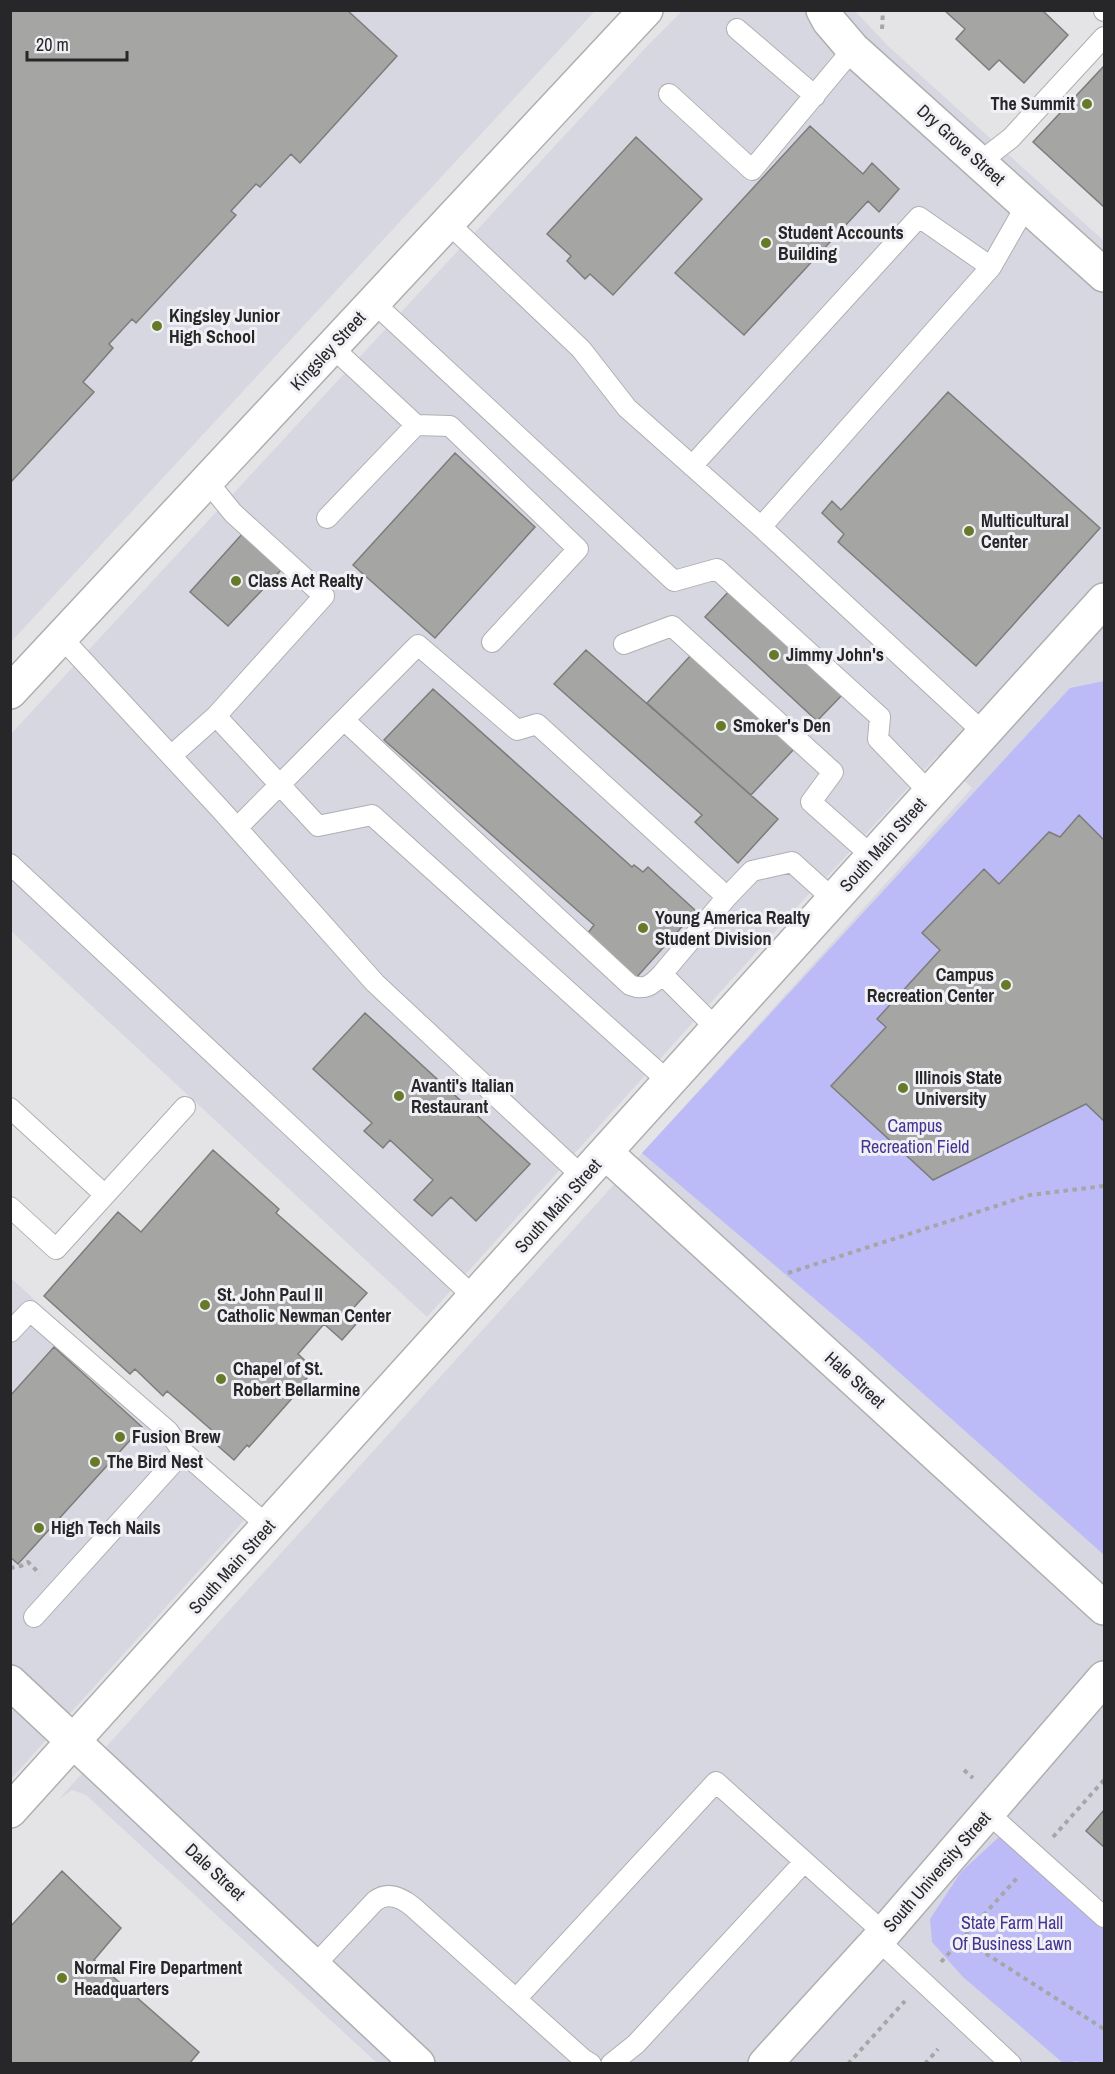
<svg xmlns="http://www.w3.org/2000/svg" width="1115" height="2074" font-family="'Archivo Narrow',sans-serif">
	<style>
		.built { fill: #d7d7e1 }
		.green { fill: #bcbbf7 }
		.building { fill: #a5a6a3; stroke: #7c7c7a; stroke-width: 1.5 }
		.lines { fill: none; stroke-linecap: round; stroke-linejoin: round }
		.service-casing { stroke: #afafb2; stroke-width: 22 }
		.minor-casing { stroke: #afafb2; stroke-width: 36 }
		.tertiary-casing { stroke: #afafb2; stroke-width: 36 }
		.primary-casing { stroke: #afafb2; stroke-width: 36 }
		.path { stroke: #a6a6a9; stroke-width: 4; stroke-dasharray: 4.5 4.5; stroke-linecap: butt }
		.service { stroke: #fff; stroke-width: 20 }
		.minor { stroke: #fff; stroke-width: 33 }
		.tertiary { stroke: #fff; stroke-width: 33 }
		.primary { stroke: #fff; stroke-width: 33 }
		.poi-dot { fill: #677a2a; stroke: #f1f1f5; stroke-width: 2 }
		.labels { text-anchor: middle; stroke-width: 6; stroke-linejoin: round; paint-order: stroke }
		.poi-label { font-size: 18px; font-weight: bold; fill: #272729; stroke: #f1f1f5; text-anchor: start }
		.street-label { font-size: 18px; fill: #272729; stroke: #f1f1f5 }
		.park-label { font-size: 18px; fill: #443492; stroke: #f1f1f5 }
	</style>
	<rect width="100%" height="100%" fill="#e4e4e7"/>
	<path class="built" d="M11,11h584l-584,631z
		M682,11h173l33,35 216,195v1822h-727l-291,-268 -14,-5 -13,9 913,-1011 -35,-32 -111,122 -18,17 -381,422 -416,-386 -1,-196 639,-691z
		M11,1278l247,227 -247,274z"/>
	<path class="green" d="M1104,681v874l-241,-215 -221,-187 428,-465z
		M1000,1836l104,88v139h-23l-3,-2 -15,2 -100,-86 -31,-35 -2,-23 31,-47z"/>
	<path class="building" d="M10,10h337l50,46 -97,107 -9,-9 -31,33 -4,-3 -25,27 5,4 -100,108 -4,-4 -23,25 4,4 -30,34 11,10 -84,91z
		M944,10h98l26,25 -44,48 -25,-23 -10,10 -33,-31 9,-10z
		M1104,66v141l-71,-65z
		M810,126l53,48 9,-11 27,26 -20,23 -11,-11 -124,134 -69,-62z
		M636,137l66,62 -89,96 -23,-21 -5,5 -18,-18 4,-5 -24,-22z
		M948,392l152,136 -124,138 -138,-124 6,-8 -22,-21 10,-12 9,9z
		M455,453l80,74 -100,111 -82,-73z
		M243,533l39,36 -54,57 -38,-34z
		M730,590l113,104 -26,27 -112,-104z
		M586,650l192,169 -40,44 -43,-41 7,-7 -148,-131z
		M691,655l103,94 -43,46 -104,-92z
		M433,689l199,178 2,-2 9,7 5,-5 48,44 -60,67 -48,-45 6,-8 -210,-185z
		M1079,815l25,25v281l-18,-17 -153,76 -102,-94 55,-59 -9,-8 63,-69 -18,-17 62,-64 15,15 50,-52 11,5z
		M365,1013l165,151 -54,57 -25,-24 -19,19 -18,-16 19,-20 -43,-40 -7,8 -19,-17 8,-8 -59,-54z
		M213,1150l66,59 -3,4 91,80 -20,22 10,8 -15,17 -18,-16 -26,30 17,16 -15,15 2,2 -53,60 -2,-2 -13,15 -24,-21 5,-6 -48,-42 -4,5 -28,-27 -5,5 -86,-78 74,-84 23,20z
		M54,1347l88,80 -124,137 -8,-7v-161z
		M1104,1810v37l-18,-16z
		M62,1871l59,57 -27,32 105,92 -10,12h-179v-137z"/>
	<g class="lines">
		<defs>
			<path id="service" d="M1104,10v1
				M737,29l78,67
				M669,94l83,76 101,-121
				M980,162l31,-24 93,-101
				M447,222l134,127 46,59 134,119
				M373,302l301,279 43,-12 163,148 -2,22 52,54
				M332,347l84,78 34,1 128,123 -86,93
				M692,466l227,-249 72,50
				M207,481l26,32 91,83 -108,120 102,110 54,-11 298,268
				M327,518l89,-93
				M61,637l161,174 153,172 209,195
				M624,644l48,-18 161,146 -22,30 62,55
				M344,720l286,265c15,6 22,0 32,-11
				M984,733l-223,-206 230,-260 36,-63
				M171,756l45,-40
				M237,828l181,-183 99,85 20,-6 190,173
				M10,864l465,434
				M718,1030l-56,-56 65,-77 25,-26 40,-9 42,38
				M10,1108l95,87 80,-88
				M10,1207l46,42 49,-54
				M10,1332l20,-21 138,120 15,21
				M34,1617l149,-165 86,75
				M988,1813l116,104
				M878,1940l133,124
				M314,1966l61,-65c13,-10 27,-3 38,6l170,152 8,5
				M516,1999l200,-217 168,151
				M611,2064l25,-20 168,-182"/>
			<path id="minor" d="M823,10l6,11 24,28 251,226
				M606,1153l498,455
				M10,1682l408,382"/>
			<path id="tertiary" d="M765,2064l113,-124 226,-262"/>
			<path id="primary" d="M10,692l636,-682
				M10,1811l1094,-1211"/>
		</defs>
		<use href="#service" class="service-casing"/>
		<use href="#minor" class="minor-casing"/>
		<use href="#tertiary" class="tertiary-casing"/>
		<use href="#primary" class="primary-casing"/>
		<path class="path" d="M882,29l1,-19
			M788,1273l242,-78 74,-9
			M10,1568l11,-2 7,-4 12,12
			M964,1770l9,8
			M1053,1837l51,-57
			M963,1939l141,90
			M941,1962l77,-85
			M848,2064l57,-63
			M925,2064l13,-15"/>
		<use href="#service" class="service"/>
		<use href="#minor" class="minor"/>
		<use href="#tertiary" class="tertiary"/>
		<use href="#primary" class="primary"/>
	</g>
	<g class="poi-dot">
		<circle cx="1087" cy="104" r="6"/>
		<circle cx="766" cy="243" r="6"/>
		<circle cx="157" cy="326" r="6"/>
		<circle cx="969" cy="531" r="6"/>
		<circle cx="236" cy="581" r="6"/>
		<circle cx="774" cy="655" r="6"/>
		<circle cx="721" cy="726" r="6"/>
		<circle cx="643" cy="928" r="6"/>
		<circle cx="1006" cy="985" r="6"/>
		<circle cx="903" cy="1088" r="6"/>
		<circle cx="399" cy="1096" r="6"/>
		<circle cx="205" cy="1305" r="6"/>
		<circle cx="221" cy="1379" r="6"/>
		<circle cx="120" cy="1437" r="6"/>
		<circle cx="95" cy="1462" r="6"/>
		<circle cx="39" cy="1528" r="6"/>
		<circle cx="62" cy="1978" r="6"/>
	</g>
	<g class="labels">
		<g class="poi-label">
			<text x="1075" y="110" text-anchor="end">The Summit</text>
			<text x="778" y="239">Student Accounts<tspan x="778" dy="21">Building</tspan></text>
			<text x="169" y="322">Kingsley Junior<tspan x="169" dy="21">High School</tspan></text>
			<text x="981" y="527">Multicultural<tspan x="981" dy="21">Center</tspan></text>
			<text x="248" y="587">Class Act Realty</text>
			<text x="786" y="661">Jimmy John's</text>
			<text x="733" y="732">Smoker's Den</text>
			<text x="655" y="924">Young America Realty<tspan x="655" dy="21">Student Division</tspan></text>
			<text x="994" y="981" text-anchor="end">Campus<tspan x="994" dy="21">Recreation Center</tspan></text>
			<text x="915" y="1084">Illinois State<tspan x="915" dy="21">University</tspan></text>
			<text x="411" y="1092">Avanti's Italian<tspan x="411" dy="21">Restaurant</tspan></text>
			<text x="217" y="1301">St. John Paul II<tspan x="217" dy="21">Catholic Newman Center</tspan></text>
			<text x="233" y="1375">Chapel of St.<tspan x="233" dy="21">Robert Bellarmine</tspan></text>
			<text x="132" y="1443">Fusion Brew</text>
			<text x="107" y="1468">The Bird Nest</text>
			<text x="51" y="1534">High Tech Nails</text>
			<text x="74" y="1974">Normal Fire Department<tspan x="74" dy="21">Headquarters</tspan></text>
		</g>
		<g class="street-label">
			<text transform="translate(961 145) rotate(42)" y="6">Dry Grove Street</text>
			<text transform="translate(328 351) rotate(-47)" y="6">Kingsley Street</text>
			<text transform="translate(883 845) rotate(-48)" y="6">South Main Street</text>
			<text transform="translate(558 1206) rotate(-48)" y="6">South Main Street</text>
			<text transform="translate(855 1380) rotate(42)" y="6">Hale Street</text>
			<text transform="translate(232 1567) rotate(-48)" y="6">South Main Street</text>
			<text transform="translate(215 1872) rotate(43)" y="6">Dale Street</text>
			<text transform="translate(937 1872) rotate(-49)" y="6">South University Street</text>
		</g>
		<g class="park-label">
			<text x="915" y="1132">Campus<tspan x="915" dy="21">Recreation Field</tspan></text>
			<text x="1012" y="1929">State Farm Hall<tspan x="1012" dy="21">Of Business Lawn</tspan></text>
		</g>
	</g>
	<rect width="1115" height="2074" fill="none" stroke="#272729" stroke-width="24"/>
	<path d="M27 51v9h100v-9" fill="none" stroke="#272729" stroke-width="3"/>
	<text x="36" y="51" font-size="18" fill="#272729" stroke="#f1f1f5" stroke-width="4.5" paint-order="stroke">20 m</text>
</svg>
